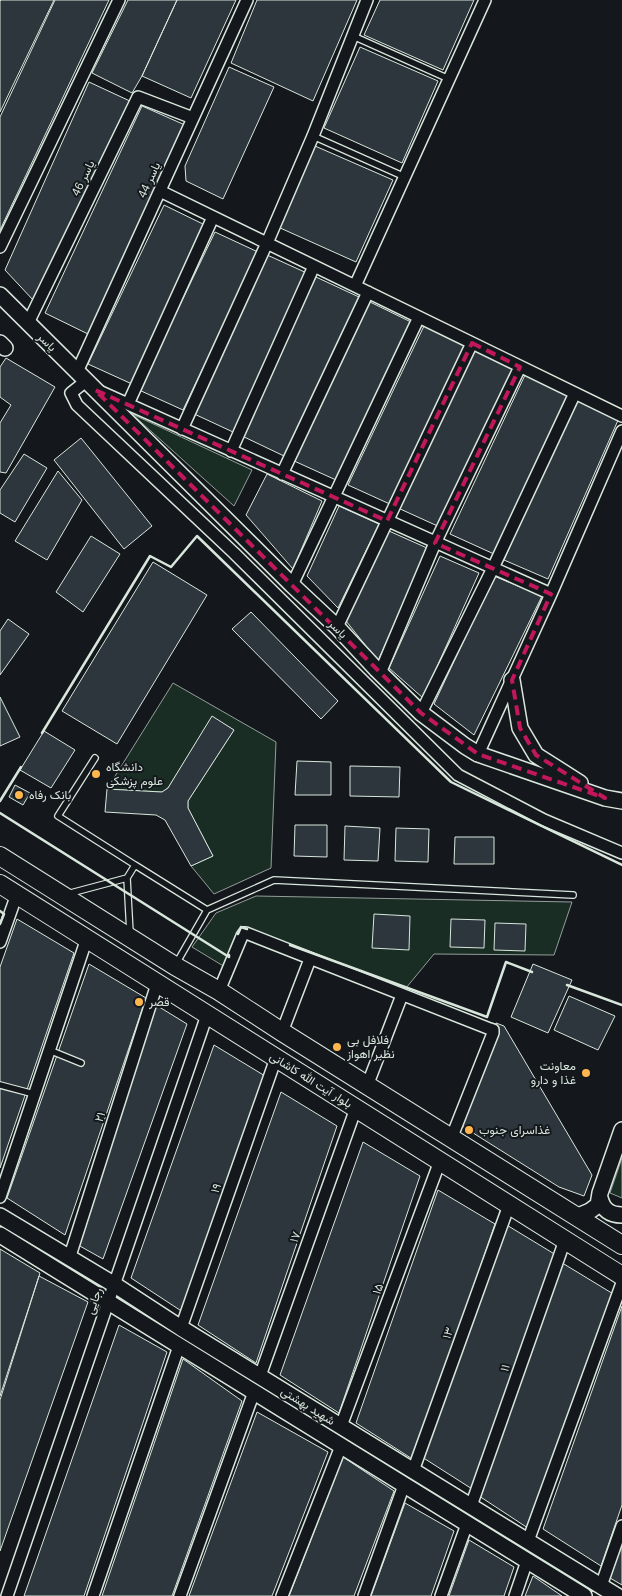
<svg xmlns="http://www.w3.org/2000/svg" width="622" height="1596" font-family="Helvetica,Vazirmatn,sans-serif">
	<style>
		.green { fill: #1a2d24; stroke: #939e99 }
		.building { fill: #2c363c; stroke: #d8e6dc }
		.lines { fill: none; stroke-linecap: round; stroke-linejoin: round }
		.service-casing { stroke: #d8e6dc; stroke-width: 8 }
		.minor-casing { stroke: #d8e6dc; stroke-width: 14 }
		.secondary-casing { stroke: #d8e6dc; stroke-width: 18 }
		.primary-casing { stroke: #d8e6dc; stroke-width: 20 }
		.service { stroke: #14181c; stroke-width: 5.5 }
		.minor { stroke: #14181c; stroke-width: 11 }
		.secondary { stroke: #14181c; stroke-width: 15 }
		.primary { stroke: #14181c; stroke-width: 18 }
		.wall { stroke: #d8e6dc; stroke-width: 2.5 }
		.marked { fill: none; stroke: #c2185b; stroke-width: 4; stroke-dasharray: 10 6; stroke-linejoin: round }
		.poi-dot { fill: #ffb74d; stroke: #14181c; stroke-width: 2 }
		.labels { text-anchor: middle; stroke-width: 4; stroke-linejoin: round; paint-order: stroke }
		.street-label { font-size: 12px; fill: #d8e6dc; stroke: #14181c }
		.poi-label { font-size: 12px; fill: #d8e6dc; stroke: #14181c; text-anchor: start }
	</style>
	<rect width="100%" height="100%" fill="#14181c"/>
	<path class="green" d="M132,414l120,56 -18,36z
		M173,683l103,59 -5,126 -57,26 -23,-28 22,-10 -25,-48v-7l46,-71 -22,-13 -44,71 -6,4 -55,-3z
		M256,896l316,6 -18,53 -120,-1 -28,34 -165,-61 -16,40 -33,-20 24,-34z
		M622,1158v40l-12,-5z"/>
	<path class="building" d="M1,0h53l-54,112v-111z
		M55,0h54l-109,230v-113z
		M128,0h49l-35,76 -10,17 -40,-20z
		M177,0h59l-45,98 -49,-22z
		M257,0h100l-44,101 -82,-38z
		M380,0h94l-31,70 -79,-35z
		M360,47l78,34 -36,82 -78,-35z
		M229,67l45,20 -51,112 -37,-18 -1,-15z
		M89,82l43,20 -98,199 -29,-31z
		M142,106l43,19 -97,209 -43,-21z
		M315,146l78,34 -37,82 -78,-35z
		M164,205l43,21 -75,158 -44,-20z
		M215,232l43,20 -75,158 -44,-20z
		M265,254l44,20 -76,158 -43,-20z
		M316,277l43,20 -75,159 -44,-21z
		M368,301l43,21 -75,158 -44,-20z
		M424,326l43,21 -75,158 -44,-20z
		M473,349l43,20 -74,159 -44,-20z
		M6,358l49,29 -49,86 -6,-1v-49l11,-18 -11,-8v-30z
		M525,375l44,21 -75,158 -44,-20z
		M575,399l44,19 -71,161 -44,-19z
		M81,438l71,88 -28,23 -70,-89z
		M24,454l23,14 -32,54 -15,-9v-23z
		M58,471l24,29 -35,60 -32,-19z
		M267,474l55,27 -29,68 -47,-54z
		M339,506l40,18 -41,84 -31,-32z
		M389,531l38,17 -49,113 -32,-40z
		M91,536l29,18 -37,58 -27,-20z
		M440,556l39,17 -56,125 -34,-30z
		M153,562l54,33 -90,149 -55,-33z
		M494,576l48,20 -68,139 -40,-31z
		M251,612l87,89 -17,18 -89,-90z
		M8,619l21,15 -29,41v-44z
		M0,697l20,40 -20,9z
		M212,716l22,14 -46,71v7l25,48 -22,10 -26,-46 -9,-5 -51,-3 2,-23 55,3 6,-4z
		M44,731l31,19 -24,38 -31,-18z
		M297,761l34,1v33h-36z
		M350,766l50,1 -1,30 -49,-1z
		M15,785l15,8 -7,12 -14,-8z
		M295,825h32v32l-33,-1z
		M345,826l35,2 -2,33 -34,-1z
		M396,828l33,1 -1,33 -33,-1z
		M455,837h39v27h-40z
		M374,914l36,2 -1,34 -37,-2z
		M17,919l57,34 -74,215v-201z
		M451,919l34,1 -1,28 -34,-1z
		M495,923l31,1 -1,27 -31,-1z
		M89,964l57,34 -81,237 -58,-37z
		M533,964l39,16 -24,53 -37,-16z
		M569,996l46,20 -17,34 -44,-20z
		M156,1005l31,19 -84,235 -25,-14z
		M496,1023l8,3 88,149 -8,21 -25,-9 -97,-61 16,-44z
		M214,1045l56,34 -81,237 -58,-38z
		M281,1092l56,34 -81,237 -58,-38z
		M363,1142l57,34 -81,237 -59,-38z
		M438,1190l57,34 -81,236 -58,-37z
		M505,1224l56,34 -81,236 -58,-37z
		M0,1249l40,24 -40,123z
		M559,1261l56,34 -81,237 -58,-38z
		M39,1276l49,26 -88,249v-151z
		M622,1306v199l-21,61 -58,-37z
		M119,1325l48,27 -83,244h-60z
		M183,1359l59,42 -70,195h-70z
		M257,1412l71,40 -56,144h-83z
		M343,1457l51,34 -40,105h-65z
		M405,1503l49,28 -23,65h-60z
		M469,1540l45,27 -10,29h-55z
		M622,1544v41l-12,-7z
		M533,1576l29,20h-37z"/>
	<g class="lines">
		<defs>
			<path id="service" d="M353,36l96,43
				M313,136l92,41
				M95,758l-37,58 77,49 -8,13 3,55
				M135,865l72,45
				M67,894l60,-16
				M176,964l31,-54 67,-30 299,15
				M49,1050l32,13
				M0,1085l34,9"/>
			<path id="minor" d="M160,191l462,225
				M0,247l119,-247
				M355,286l130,-286
				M28,323l110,-226 55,21
				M77,372l170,-372
				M86,381l-15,12 6,12 157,148 224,222 86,45 78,33
				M101,392l450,202
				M128,404l85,-187
				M182,429l85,-186 46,-107 54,-136
				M231,451l83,-185
				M282,474l86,-182
				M292,585l127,-268
				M337,627l135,-284
				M380,673l55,-130 85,-176
				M421,713l72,-145 82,-175
				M478,754l73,-160 71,-163
				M0,942l17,-48
				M219,991l23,-55 2,-3h2l244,96 3,1v3l-42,106
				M282,1032l28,-73
				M367,1086l35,-91
				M0,1197l87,-259
				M69,1259l88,-275
				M181,1328l95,-270
				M260,1376l96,-268
				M341,1426l99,-265
				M413,1471l96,-266
				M471,1506l94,-266
				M528,1541l94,-258
				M601,1586l21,-60
				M7,1596l200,-581
				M93,1596l86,-250
				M180,1596l74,-204
				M282,1596l59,-150
				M364,1596l40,-111
				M441,1596l26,-72
				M515,1596l12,-35"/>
			<path id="secondary" d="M0,295l292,290 45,42 39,42 45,44 44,33 13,8 127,44 17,3
				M0,343l5,5
				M512,680l8,48 16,27 44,28
				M600,1198c3,12 10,17 22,17
				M0,1216l115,69 66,43 436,268
				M576,1217l14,-6 8,-6 2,-12 22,-63
				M0,1235l584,361"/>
			<path id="primary" d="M0,856l175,110 44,25 63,41 340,213
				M0,884l622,392"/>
		</defs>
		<use href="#service" class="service-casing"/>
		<use href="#minor" class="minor-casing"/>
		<use href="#secondary" class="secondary-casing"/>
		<use href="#primary" class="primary-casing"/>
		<use href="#service" class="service"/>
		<use href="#minor" class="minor"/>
		<use href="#secondary" class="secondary"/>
		<use href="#primary" class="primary"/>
		<path class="wall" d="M42,733l108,-177 21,11 26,-31 254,246 171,83
			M0,801l21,-34
			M0,813l229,144v-2
			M0,911l4,3 -4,10
			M238,934l3,-7 6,2
			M290,945l197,72 19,-55 26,10
			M567,985l55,20"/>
	</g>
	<path class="marked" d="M472,343l48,24 -85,176 116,51 -39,86 8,48 16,27 69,43 -127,-44 -57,-41 -326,-323 292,131z"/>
	<g class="poi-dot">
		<circle cx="96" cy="774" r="5"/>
		<circle cx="19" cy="795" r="5"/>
		<circle cx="139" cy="1002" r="5"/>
		<circle cx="337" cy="1047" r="5"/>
		<circle cx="586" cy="1073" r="5"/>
		<circle cx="469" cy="1130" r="5"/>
	</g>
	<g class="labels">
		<g class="street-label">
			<text transform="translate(83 178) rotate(-64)" y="4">یاسر 46</text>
			<text transform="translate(149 180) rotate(-65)" y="4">یاسر 44</text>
			<text transform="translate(47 342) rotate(45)" y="4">یاسر</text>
			<text transform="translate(338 629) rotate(45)" y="4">یاسر</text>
			<text transform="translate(311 1080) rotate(32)" y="4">بلوار آیت الله کاشانی</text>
			<text transform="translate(100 1117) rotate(-72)" y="4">۲۱</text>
			<text transform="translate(216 1188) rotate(-71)" y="4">۱۹</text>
			<text transform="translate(295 1237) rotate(-70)" y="4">۱۷</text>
			<text transform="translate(378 1289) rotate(-69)" y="4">۱۵</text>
			<text transform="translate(94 1301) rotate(-71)" y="4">رجایی</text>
			<text transform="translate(448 1333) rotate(-70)" y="4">۱۳</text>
			<text transform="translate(505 1368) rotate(-71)" y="4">۱۱</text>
			<text transform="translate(308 1406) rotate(32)" y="4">شهید بهشتی</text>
		</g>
		<g class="poi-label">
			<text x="106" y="771">دانشگاه<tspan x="106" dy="14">علوم پزشکی</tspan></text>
			<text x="29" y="799">بانک رفاه</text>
			<text x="149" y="1006">قصر</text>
			<text x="347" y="1044">فلافل بی<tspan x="347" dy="14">نظیر اهواز</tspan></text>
			<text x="576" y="1070" text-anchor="end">معاونت<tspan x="576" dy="14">غذا و دارو</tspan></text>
			<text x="479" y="1134">غذاسرای جنوب</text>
		</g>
	</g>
</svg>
